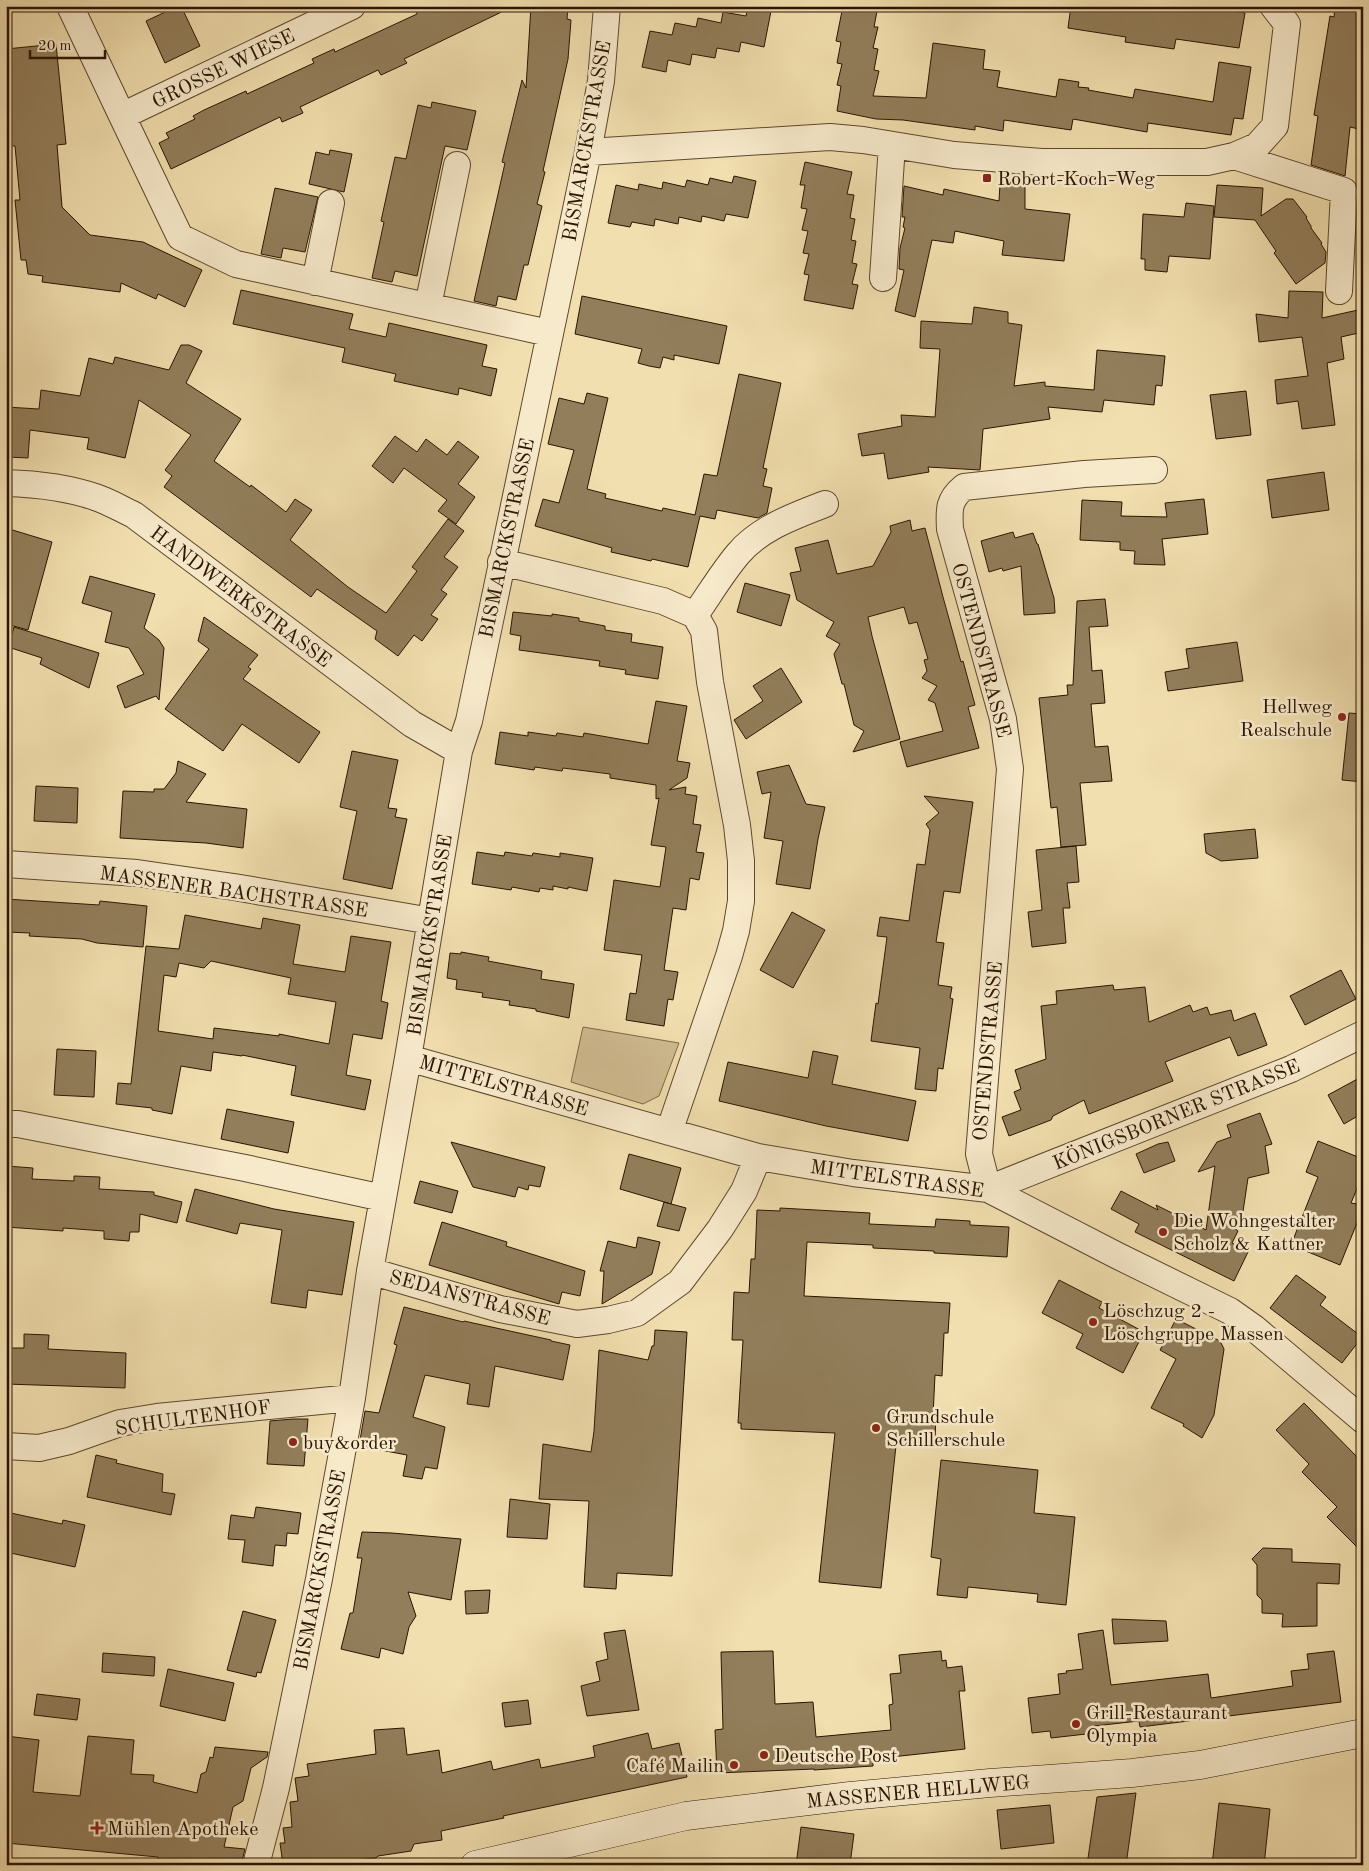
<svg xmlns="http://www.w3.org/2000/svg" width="1369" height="1871" font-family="'Old Standard TT',serif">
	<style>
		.green { fill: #d0bc91; stroke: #7e6848 }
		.building { fill: #927e5b; stroke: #2b1400; fill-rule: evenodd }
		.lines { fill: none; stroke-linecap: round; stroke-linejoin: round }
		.street-casing { stroke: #5d472c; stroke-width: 28 }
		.secondary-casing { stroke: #2b1400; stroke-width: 29 }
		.street { stroke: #f7eacb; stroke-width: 26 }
		.secondary { stroke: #f7eacb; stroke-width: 28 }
		.poi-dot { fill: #8f2418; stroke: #f7eacb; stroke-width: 2 }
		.labels { text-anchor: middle; stroke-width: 5; stroke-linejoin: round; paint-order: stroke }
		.street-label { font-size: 20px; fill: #2b1400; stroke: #f7eacb }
		.poi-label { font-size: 20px; fill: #2b1400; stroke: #f7eacb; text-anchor: start }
	</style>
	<rect width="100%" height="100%" fill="#f2dfaf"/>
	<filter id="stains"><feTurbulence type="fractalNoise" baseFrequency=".004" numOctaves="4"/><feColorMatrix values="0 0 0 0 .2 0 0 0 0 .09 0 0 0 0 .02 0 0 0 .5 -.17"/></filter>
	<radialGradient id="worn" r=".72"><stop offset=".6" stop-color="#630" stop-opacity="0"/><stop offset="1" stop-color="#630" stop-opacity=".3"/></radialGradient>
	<path class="green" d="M583,1027l96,16 -20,53 -16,8 -72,-22z"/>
	<path class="building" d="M178,6h3l19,40 -35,17 -19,-42z
		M414,6h100l-110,53 3,4 -26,12 -3,-5 -78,37 3,6 -21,9 -2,-5 -109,52 -12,-26 10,-5 -3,-5 29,-14 -2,-3 11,-6 42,-19 1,3 67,-31 -2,-4 22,-10 1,3 82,-38z
		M531,6h37l-1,13 4,1 -3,39 -25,112 2,1 -8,32 5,2 -14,59h-4l-8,35 -18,-4 -2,10 -22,-5 31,-138 -3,-1 20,-82 4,8z
		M748,6l23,5 -7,36 -23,-5 -2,10 -22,-4 -2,10 -23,-4 -2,11 -22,-5 -2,12 -24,-5 8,-36 22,4 3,-12 21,4 2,-9 23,5 2,-11 23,4z
		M843,6h35l-4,21h4l-5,21 5,1 -4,21 5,1 -6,25 53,2 7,-55 52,7 -2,19 17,2 -3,16 59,10 3,-18 20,3 -1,5 11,1 -1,2 45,8 2,-9 78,13 6,-40 32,5 -8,52 -9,-1 -3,17 -83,-12 -1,9 -74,-13 -2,11 -67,-10 -1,11 -28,-5v4l-72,-10 -27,-1 -39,-8 4,-25 -4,-1 5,-21 -5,-1 4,-21 -5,-1z
		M1071,6h130l44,7 -6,35 -63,-9 -2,10 -49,-7 1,-5 -58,-9z
		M1335,6h28v124l-13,-3 -5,49 -34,-11 7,-49 -4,-1 7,-43 9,-56 4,1z
		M56,44l10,100 -9,1 5,62 28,28 53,7 59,28 -17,37 -27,-13 -2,5 -35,-16 -1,9 -78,-10 1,-6 -15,-2 -2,-14h-5l-6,-60h5l-5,-54h-6l-3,-35v-62z
		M432,102l44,9 -9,39 -22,-4 -28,130 -22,-5 -3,11 -20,-4 12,-56 -3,-1 14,-64 11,2 12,-54 13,3z
		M330,150l22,4 -8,38 -35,-8 7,-32 13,3z
		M805,162l47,10 -5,22 7,1 -4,23 5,1 -4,21 5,1 -4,22 5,1 -5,20 6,1 -5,24 -49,-9 5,-25 -5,-1 5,-20 -6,-1 5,-22 -6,-1 5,-21 -6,-1 4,-23h-5z
		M734,176l22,5 -8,37 -22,-4 -2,7 -22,-5 -1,6 -22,-5 -1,7 -23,-5 -1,7 -22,-4 -2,5 -22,-4 8,-38 22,5 1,-6 23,5 1,-7 22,5 2,-7 21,5 2,-7 22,5z
		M1000,184l25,1v24l45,5 -6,47 -62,-6 2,-14 -49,-10 -2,12 -21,-3 -17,77 -20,-6 9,-41 -5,-1 1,-21 5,-20 -2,-1 2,-10h-3l2,-31 39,9 1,-6 55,12z
		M1217,185l46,3 -2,28 25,-17h7l14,18 -1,1 5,8v2l11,15 -1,1 5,8 -1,11 -29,21 -22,-31 2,-2 -21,-31 -41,-3z
		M275,188l43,9 -13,55 -22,-4 -2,10 -20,-4z
		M1186,203l28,3 -4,53 -41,-3 -2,16 -22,-2v-11h-4l2,-45 41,3z
		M241,290l112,24 -4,15 37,8 3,-14 98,22 -5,21 15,3 -6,27 -32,-8 -1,7 -64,-14 2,-7 -54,-12 3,-14 -112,-24z
		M1289,291l34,1 -1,26 36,-8 5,22 -22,5 3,22 -17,4 8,62 -33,4 -4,-28 -21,3 -2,-24 33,-4 -6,-39 -43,5 -3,-28 32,4z
		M582,296l145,30 -8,38 -45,-9v5l-11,-3 -3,11 -11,-2 -11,-3 4,-14 -67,-15z
		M974,307l34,5v11l14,2 -8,61 31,-4v4l49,4 3,-40 68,6 -3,30 -6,-1 -2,20 -50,-5 -2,12 -54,-5 2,12 -67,10 -3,41 -52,-3 1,5 -41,7 -4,-26 -22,3 -4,-22 44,-8 -1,-11 34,2 5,-68 -20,-1 1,-27 51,3z
		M181,345h8l13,6 -16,32 55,36 -27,42 36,26 1,-2 35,27 9,-13 17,11 -22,30 58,47 38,26 31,-42 -5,-4 36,-48 16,12 -20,26 14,10 -17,23 6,4 -16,21 7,4 -16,22 -8,-6 -16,21 -23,-17 2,-8 -60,-42 -6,8 -147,-110 8,-11 -7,-6 26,-35 -52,-35 -14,58 -38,-9 2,-11 -59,-8 -2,28 -22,-1v-50l33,2 2,-19 39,6 9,-38 24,6 2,-7 54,13z
		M739,374l42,9 -18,85 4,1 -4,17 9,2 -5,25 -9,5 -41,-8 -2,9 -15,-3 -12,51 -36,-8 -1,2 -40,-9 1,-4 -77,-22 8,-27 16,4 15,-53 -26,-6 11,-46 25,6 3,-11 21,5 -21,91 19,5 -1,4 57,13 1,-3 32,7 9,-41 13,2z
		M1246,391l5,44 -35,4 -6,-44z
		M395,436l22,16 9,-13 21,16 11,-14 21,16 -21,27 17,13 -19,27 -18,-13 9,-11 -43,-32 -11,15 -21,-17z
		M1324,472l5,38 -57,8 -5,-38z
		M1204,499l4,35 -46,5 3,26 -31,-1 1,-13 -15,-1v-8l-40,-2 2,-40 40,2 -1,14 46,1 -2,-14z
		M910,520l2,11 13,-3 18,69 18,65 2,-1 12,44 -7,2 11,41 -72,19 -7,-25 43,-11 -8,-28 -7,-3 9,-14 -15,-8 5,-7 -3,-11 4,-1 -11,-37 -8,2 -5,-17 -36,10 4,19 28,103 -47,13 11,-21 -10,-6 -10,-41h-2l-8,-30 6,-10 -14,-8 8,-14 -37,-22 -7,-27 11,-2 -6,-23 33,-8 9,34 36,-8 18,-34 -1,-6z
		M6,528l46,14 -24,88 -22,-6z
		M1013,532l2,6 18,-5 4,11h1l16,54 1,15 -31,2 -3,-49 -18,5 -1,-3 -13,4 -8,-31z
		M90,576l65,18 -11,34 15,12 5,8 -5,52 -3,-4 -31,12 -8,-22 27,-12 -15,-26 -24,-6 7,-30 -30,-9z
		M745,583l45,12 -9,31 -44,-14z
		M1105,599l3,27 -19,1 3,44 10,-1 3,33 -14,1 4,43 13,-1 4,35 -32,2 6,62 -25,2 -4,-40 -6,1 -12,-110 29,-3 -1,-10h6l4,-84z
		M513,612l39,4v-2l27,4v3l26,5v4l27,4 -1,8 32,5 -5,32 -33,-5 1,-4 -27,-4 1,-5 -81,-11 2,-14 -11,-2z
		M204,617l54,38 -10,12 3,2 -8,10 77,53 -21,31 -57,-39 -19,27 -58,-42 44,-60 -11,-8z
		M14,627l85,26 -10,35 -49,-24 2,-6 -34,-11z
		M1237,642l6,39 -75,10 -3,-19 24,-4 -3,-19z
		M781,668l21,34 -56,37 -12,-19 29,-19 -10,-15z
		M656,701l31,5 -10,55 13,2 -3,15 -18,12 17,-3 -1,7 12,2 -4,28 8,1 -5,27 8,1 -5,27 -9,-2 -4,32 -13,-2 -9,62 14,2 -5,28 -5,-1 -4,27 -38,-6 4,-27 6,1 6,-39 -38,-5 10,-70 46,7 6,-40 -15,-2 8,-47 -3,1v-14l-46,-7v-4l-47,-6 -1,3 -27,-4 -1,3 -39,-6 5,-32 28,4v-4l28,4 1,-3 26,4 1,-4 64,11z
		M1349,713l14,1v68l-21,-2z
		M352,751l46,9 -10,48 9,1 -2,8 12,2 -15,70 -49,-10 14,-68 -17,-4z
		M178,761l28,13 -20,28 61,7 -4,39 -37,-5 -86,-5 3,-47 31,1v-3h10l12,-16z
		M789,765l17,39 19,3 -7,32 -8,50 -34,-5 7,-43 -19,-3 7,-46 -9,2 -5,-22z
		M36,786l42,2 -1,35 -43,-2z
		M924,796l49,6 -13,91 -16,-2 -8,51 8,1 -6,42 14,2 -2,11 3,1 -10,70 -5,-1 -2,23 -21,-2 5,-41 -49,-7 5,-38 2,1 9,-67 -10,-1 3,-19 29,4 8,-57 8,1 5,-35 -4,-6 13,-11z
		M1255,829l3,29 -37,3 -15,-8 -2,-19z
		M1076,846l3,36 -12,1 3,25h-7l3,35 -34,4 -4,-35 14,-2 -6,-60z
		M477,852l27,4 1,-4 27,4 1,-3 27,4v-4l33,5 -6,33 -19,-4v2l-15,-3v4l-13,-2 -1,4 -27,-5 -1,3 -39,-6z
		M6,899l93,6 1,-4 47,5 -4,41 -46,-4 -15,-4 -53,-3 1,-3 -24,-1z
		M792,912l33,18 -32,58 -33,-18z
		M185,915l76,14 2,-11 37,7 -7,39 52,8 6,-36 40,6 -10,59 7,2 -6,36 -29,-5 -7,41 25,5 -6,30 -74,-15 5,-29 -54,-11v1l-29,-4 -2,19 -30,-5 -9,48 -20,-4v-2l-36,-4 2,-21 13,1 15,-138 33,3zM211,961l80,17 -3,16 48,8 -7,42 -50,-10v2l-65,-8 -1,11 -55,-8 6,-56 12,2 3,-14 25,5z
		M461,952l28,5 -1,4 54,10 -1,8 33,5 -5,34 -33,-7v-2l-27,-4 1,-4 -28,-4 1,-4 -27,-4 1,-9 -10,-2 3,-25 11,1z
		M1341,970l15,29 -51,26 -15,-29z
		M1113,985l1,5 31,-3 4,35 41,-17 3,7 14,-5 3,8 21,-5 3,11 21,-8 12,32 -29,11 -8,-19 -65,25 8,19 -84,33 -5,-14 -31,16 -2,4 -42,16 -7,-19 19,-7 -7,-18 7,-3 -6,-19 31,-11 -5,-53 16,-2 -1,-13z
		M57,1049l39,2 -2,46 -40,-2z
		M813,1051l25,5 -6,28 84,17 -8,40 -82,-15 -107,-25 9,-39 80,16z
		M1363,1076v37l-19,11 -16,-29z
		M227,1109l67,13 -6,31 -67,-14z
		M1260,1113l12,31 -7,2 4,27 -21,5 -7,47 -14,-6 -1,2 12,10 -6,12 16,9 -14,29 -99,-49 4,-8 -28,-15 10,-18 37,19 -2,-5 50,25 9,-64 -17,6 19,-30 14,-5 -4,-12z
		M1318,1141l45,18v15l-12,29 12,2v3l-23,57 -49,-20 27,-68 -12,-5z
		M451,1142l94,25 -5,20 -11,-2 -1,5 -10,-3 -3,10 -42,-10z
		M1168,1142l7,19 -31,12 -8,-19 22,-10z
		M629,1154l52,14 -10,36 -51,-15z
		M7,1166l26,2 -1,11 42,2v-5l26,1 -1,12 55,3v3l28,7 -5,21 -37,-9 -1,18h-9l-1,9 -25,-2v-8l-41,-3v3l-57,-4z
		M420,1181l38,10 -6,22 -38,-10z
		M195,1189l79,20 80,13 -12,73 -34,-5 -2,18 -35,-5 11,-73 -42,-7 -3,11 -51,-13z
		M664,1202l22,6 -7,23 -22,-5z
		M780,1208l90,5 -1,11 66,3 1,-8 34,2v4l39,2 -2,30 -73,-4v-2l-61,-3v-3l-66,-3 -3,54 146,7 -2,30h-4l-2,43 -7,-1 -2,41h3l-1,23 -38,-3 -16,152 -62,-6 16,-149 -94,-4v-6h-3l5,-83h-11l2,-48 15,1 2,-34h4l2,-49 23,1z
		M442,1222l65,20 -1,4 79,25 -5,25 -18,-4 -3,12 -130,-39z
		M638,1237l22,5 -8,32 -50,30 2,-33h-4l8,-30 28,7z
		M1296,1275l30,22 -6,8 42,32 -20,26 -72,-55z
		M1059,1280l43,22 -3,6 45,24 -21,41 -47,-25 7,-14 -41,-21z
		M404,1307l59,15 1,-1 87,19v1l19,4 -7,35 -68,-14 -6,41 -22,-3 3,-20 -45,-9 -12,42 32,10 -8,42 -12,-2 -3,12 -19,-3 4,-21 -48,-9 6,-35 14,2 18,-68 -3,-1z
		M1176,1319l44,22 4,8 -10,66 -12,23 -19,-12 1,-2 -33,-16 25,-49 -16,-9z
		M655,1330l32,2 -15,244 -55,-3 -1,16 -32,-2 5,-86 -50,-2 4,-55 48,8 3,-21 5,-81 49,10 4,-14h2z
		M24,1334l25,1 -1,14 78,4 -1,35 -119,-4v-36h18z
		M1304,1403l59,60v90l-36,-36 10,-10 -35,-35 7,-8 -33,-34z
		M293,1419h15l-4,47 -37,-2 3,-43z
		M96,1455l21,5 -1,3 47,11 -1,18 13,2 -4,21 -84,-18z
		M941,1460l97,10 -4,43 41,4 -9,88 -29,-3 1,-8 -70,-7 -1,11 -30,-3 4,-36 -10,-2z
		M510,1499l40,5 -3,35 -40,-2z
		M256,1507l45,6 -3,21 -11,-1 -1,13 -11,-1 -2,21 -31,-4 3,-22 -17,-1 3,-24 23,3z
		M6,1512l56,12 1,-4 22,5 -10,42 -69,-15z
		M362,1532l30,1 69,6 -10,61 -43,-8 8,24 -7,11 -6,27 -22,-6 -2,10 -38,-9 9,-36h3l9,-55h-5z
		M1263,1548l29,1v13l48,2 -1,20 -22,-1v43l-35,1 1,-13 -21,-1v-13l-5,-5v-30l-5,-6z
		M490,1590l-2,23 -22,1 -1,-23z
		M243,1611l33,9 -15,53 -4,-1 -1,5 -29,-7z
		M1112,1619l54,2 2,20 -54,3z
		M625,1630l14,80 -52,6 -6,-30 19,-5 -4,-19 12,-3 -4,-26z
		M1103,1630l8,55 97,-11 3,24 82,-12 -2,-15 18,-2 -2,-15 27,-3 7,51 -201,25 -1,-6 -45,5 1,7 -44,5 -1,-7 -18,2 -4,-35 32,-4 -2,-20 9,-1 -1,-2 17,-2 -5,-35z
		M773,1651l2,53 38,-2 3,35 75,-7 -2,-25 4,-1 -3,-30 11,-1 -2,-18 42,-4 1,10 4,-1 1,8 15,-2 3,25h-6l6,58 -92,10v7l-16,1 -43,3v-1l-97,4 -2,-43 8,-1 -2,-77z
		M103,1653l52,4 -1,19 -52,-4z
		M168,1669l66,14 -9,38 -65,-15z
		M37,1694l43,5 -3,21 -43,-5z
		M528,1700l3,24 -26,3 -3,-24z
		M404,1728l3,27 32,-5 3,23 49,-12 2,9 46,-11 2,9 54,-11 -2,-11 55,-13 4,16 27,-6 8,34 -184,39 1,2 -63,13 1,9 -28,4 -3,7 -33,5 -2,2 -21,2v3l-72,2 -3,-22h5l-2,-15 9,-1 -2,-25 8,-1 -3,-23 14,-2 -2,-12 69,-10 -2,-24z
		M6,1736l33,4 -6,52 47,4 8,-60 46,4 -3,34 23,1 -1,7 44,11 4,-19 5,-2 4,-15 3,1 2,-11 53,5 -1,5 -16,11 -8,33 -10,6 -9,40 21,2 -4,16h-83v-8l-152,-14v-34l5,-52h-5z
		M1136,1793l-10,72h-39l10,-68z
		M1219,1803l51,6 -6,56h-52z
		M1050,1805l4,38 -53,6 -4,-39z
		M801,1827l53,7 -4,31h-54z"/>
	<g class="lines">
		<defs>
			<path id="street" d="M70,6l52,110
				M352,6l-230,110 58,121 56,27 313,69
				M588,152l242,-15 33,3 91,15 88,7h165l27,-6 23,-10 18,-20 12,-102 -14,-18
				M1234,156l110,35 -5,100
				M883,278l9,-133
				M315,282l16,-79
				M428,306l29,-141
				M6,483c30,1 60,4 89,14 13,4 26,12 39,18l278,209 47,27
				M501,562l162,39 32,14 9,16 6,51 27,143 4,36v40l-5,30 -7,25 -60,176
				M695,615c14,-20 27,-42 43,-61 22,-26 56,-38 87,-50
				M6,864l131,9 97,14 197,34
				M408,1058l350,99 95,16 135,16 130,67 112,55 24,17 109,92
				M6,1124h12l227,44 138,30
				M988,1189l-9,-35 31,-385 -7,-50 -53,-190c-1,-19 -2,-29 14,-42l120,-13 70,-4
				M988,1189l303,-120 72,-35
				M370,1271l130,38 77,15 31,-4 29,-7 43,-31 40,-53 24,-38 14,-34
				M6,1446l33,2 30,-7 51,-18 37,-6 195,-19
				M256,1865l20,-77 43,-209 33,-181 18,-127 38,-213 51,-307 10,-30 119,-569 13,-71 6,-75"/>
			<path id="secondary" d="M475,1865l211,-49 164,-20 140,-13 142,-10 68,-8 163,-32"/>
		</defs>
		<use href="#street" class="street-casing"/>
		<use href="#secondary" class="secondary-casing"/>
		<use href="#street" class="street"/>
		<use href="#secondary" class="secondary"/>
	</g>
	<g class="poi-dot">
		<rect x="982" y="173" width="10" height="10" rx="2.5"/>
		<circle cx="1342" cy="717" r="5"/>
		<circle cx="1163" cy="1232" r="5"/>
		<circle cx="1093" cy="1322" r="5"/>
		<circle cx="876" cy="1428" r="5"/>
		<circle cx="293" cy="1442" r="5"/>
		<circle cx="1076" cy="1724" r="5"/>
		<circle cx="764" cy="1755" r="5"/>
		<circle cx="734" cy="1765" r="5"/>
		<path d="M94.5 1820.5h5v5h5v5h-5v5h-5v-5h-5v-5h5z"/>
	</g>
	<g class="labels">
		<g class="street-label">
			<text transform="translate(223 68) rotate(-26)" y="7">GROSSE WIESE</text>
			<text transform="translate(586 141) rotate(-80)" y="7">BISMARCKSTRASSE</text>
			<text transform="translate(506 538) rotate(-78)" y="7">BISMARCKSTRASSE</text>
			<text transform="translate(241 596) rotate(37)" y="7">HANDWERKSTRASSE</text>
			<text transform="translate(982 650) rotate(75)" y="7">OSTENDSTRASSE</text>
			<text transform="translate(234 891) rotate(8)" y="7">MASSENER BACHSTRASSE</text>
			<text transform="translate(429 935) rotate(-81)" y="7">BISMARCKSTRASSE</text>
			<text transform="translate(987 1051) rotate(-85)" y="7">OSTENDSTRASSE</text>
			<text transform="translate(504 1085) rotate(16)" y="7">MITTELSTRASSE</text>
			<text transform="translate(1176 1114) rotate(-22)" y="7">KÖNIGSBORNER STRASSE</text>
			<text transform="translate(897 1178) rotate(8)" y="7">MITTELSTRASSE</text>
			<text transform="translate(470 1297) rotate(15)" y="7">SEDANSTRASSE</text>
			<text transform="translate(193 1417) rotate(-8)" y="7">SCHULTENHOF</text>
			<text transform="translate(319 1570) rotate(-79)" y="7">BISMARCKSTRASSE</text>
			<text transform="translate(918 1791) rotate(-5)" y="7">MASSENER HELLWEG</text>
		</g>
		<g class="poi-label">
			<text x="997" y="185">Robert-Koch-Weg</text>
			<text x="1332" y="713" text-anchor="end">Hellweg<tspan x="1332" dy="23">Realschule</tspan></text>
			<text x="1173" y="1227">Die Wohngestalter<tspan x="1173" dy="23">Scholz &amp; Kattner</tspan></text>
			<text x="1103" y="1317">Löschzug 2 -<tspan x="1103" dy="23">Löschgruppe Massen</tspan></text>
			<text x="886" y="1423">Grundschule<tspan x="886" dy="23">Schillerschule</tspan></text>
			<text x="303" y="1449">buy&amp;order</text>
			<text x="1086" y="1719">Grill-Restaurant<tspan x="1086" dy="23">Olympia</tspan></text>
			<text x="774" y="1762">Deutsche Post</text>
			<text x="724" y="1772" text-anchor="end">Café Mailin</text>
			<text x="107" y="1835">Mühlen Apotheke</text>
		</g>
	</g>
	<rect width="1369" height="1871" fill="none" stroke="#f2dfaf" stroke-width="25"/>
	<rect x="8" y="8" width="1354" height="1856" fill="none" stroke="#2b1400" stroke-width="2.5"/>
	<rect x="12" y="12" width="1344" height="1846" fill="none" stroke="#2b1400"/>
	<path d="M30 50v8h75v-8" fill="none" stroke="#2b1400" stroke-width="2.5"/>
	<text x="38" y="50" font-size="15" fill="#2b1400" stroke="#f7eacb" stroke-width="4" paint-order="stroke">20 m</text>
	<rect width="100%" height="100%" filter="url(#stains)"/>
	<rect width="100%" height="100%" fill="url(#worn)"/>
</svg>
